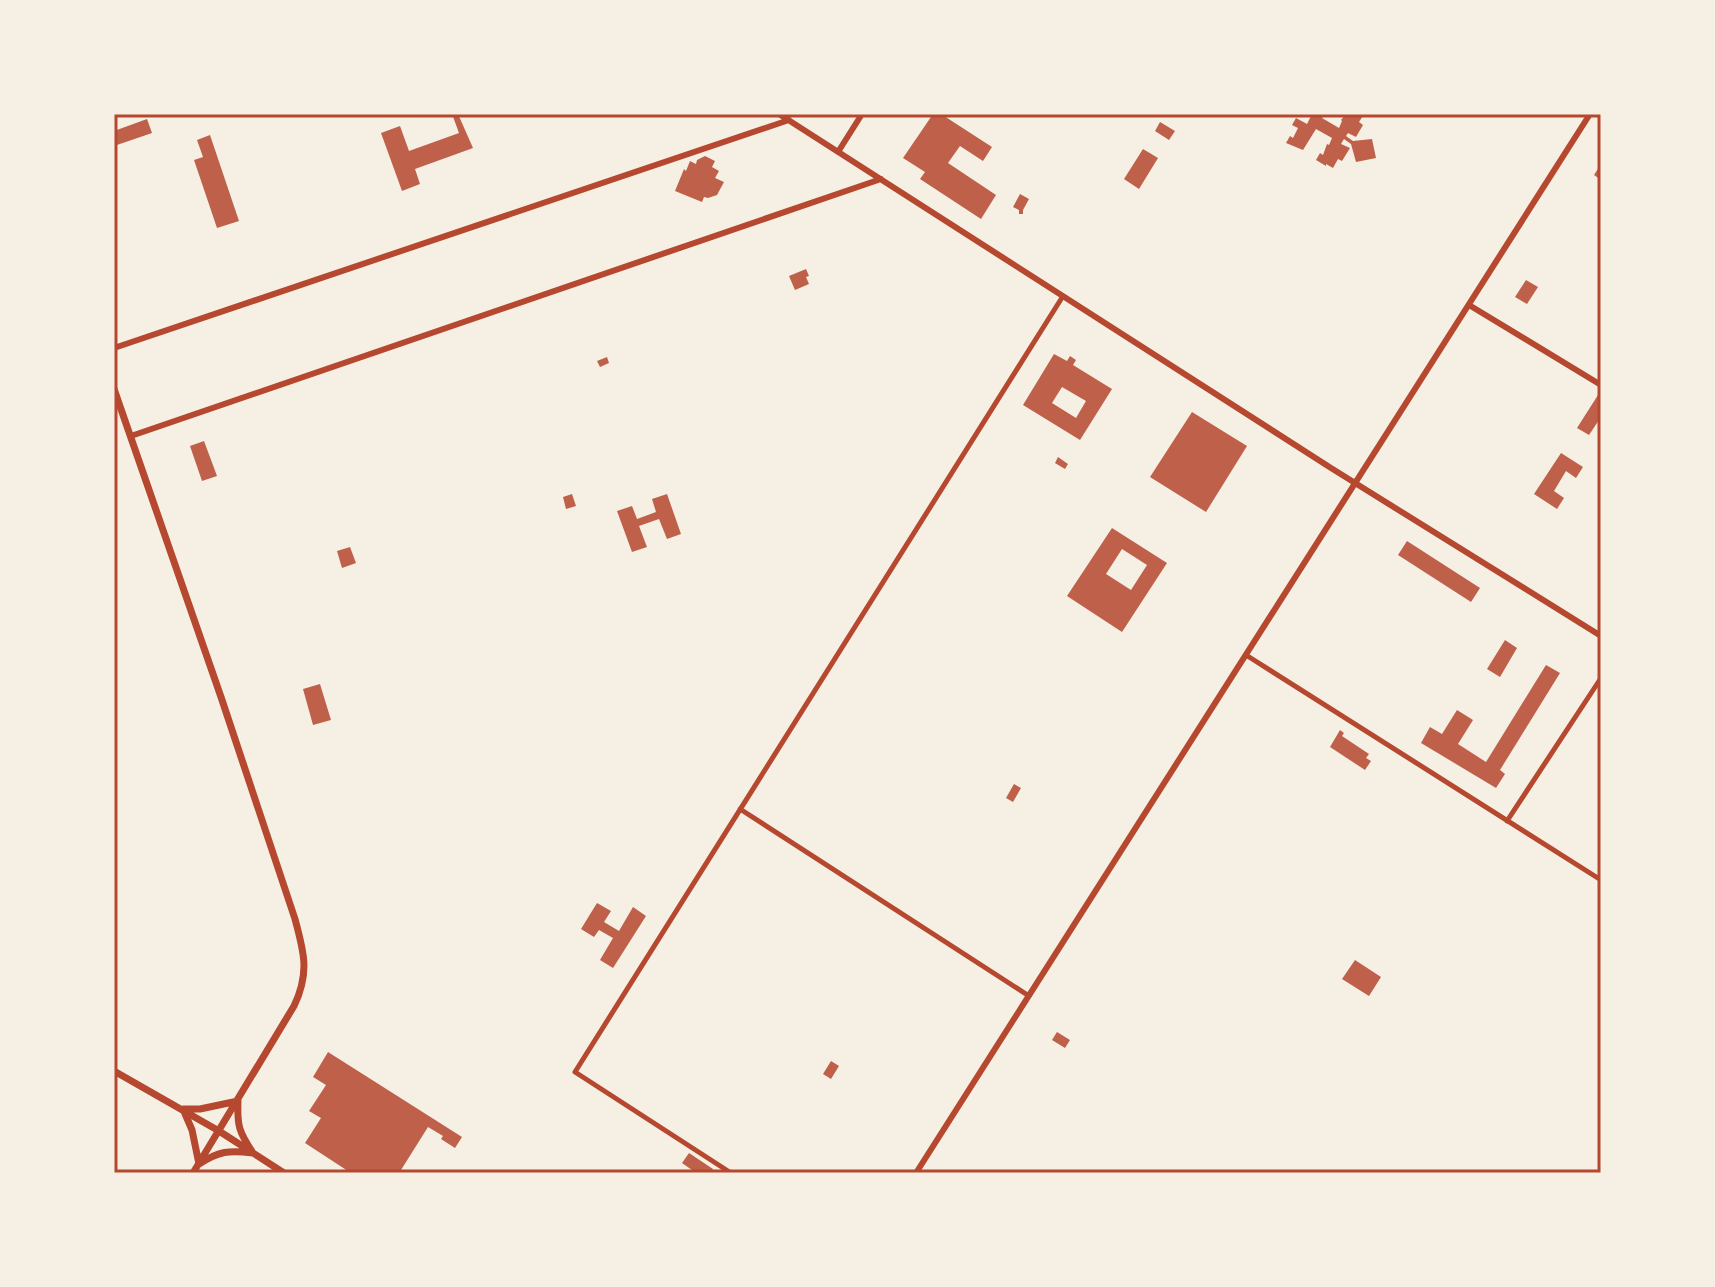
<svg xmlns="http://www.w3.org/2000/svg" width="1715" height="1287" font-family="Merriweather,serif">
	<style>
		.building { fill: #bf614a; fill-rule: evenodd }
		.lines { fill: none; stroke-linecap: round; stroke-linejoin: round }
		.minor { stroke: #b5482f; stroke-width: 5 }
		.tertiary { stroke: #b5482f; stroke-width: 6 }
		.secondary { stroke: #b5482f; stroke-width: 7 }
		.neatline { fill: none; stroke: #b5482f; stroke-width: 3 }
	</style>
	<rect width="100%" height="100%" fill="#f6efe4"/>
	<path class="building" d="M452,114h6l15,34 -58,21 5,15 -18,7 -21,-58 19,-7 9,25 50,-18z
		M933,114h8l51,33 -9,14 -23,-15 -12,17 48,32 -15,24 -61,-40 5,-7 -22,-14z
		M1312,114h12l-2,4 17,10 3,-7 -1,-1 5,-6h18l-5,8 4,3 -7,12 -8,-4 -2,3 7,5 19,-2 4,19 -20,4 -5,-18 -7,-5 -3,5 9,4 -8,13 -4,-2 -5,9 -7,-4v2l-10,-6 4,-7 3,2 4,-11 2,1 3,-7 -16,-9 -13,21 -17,-7 4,-7 3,2 5,-10 -6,-3 4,-7 11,6z
		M147,119l5,14 -38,13v-15z
		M1160,122l15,9 -6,9 -14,-9z
		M210,135l29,86 -22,7 -23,-68 9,-3 -6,-17z
		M1143,149l15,9 -19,31 -15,-10z
		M705,156l10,5 -3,6 7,4 -4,7 9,4 -7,13 -9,3 -4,-1 -2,5 -27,-11 9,-22 2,2 4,-10 6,3 1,-4z
		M1601,164v16l-7,-5z
		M1020,194l9,5 -6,11v4h-4v-4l-6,-3z
		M806,269l3,7 -3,1 3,7 -14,6 -6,-14z
		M1526,280l12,7 -11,17 -12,-7z
		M1054,354l13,7 3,-5 6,4 -3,5 39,24 -32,51 -57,-35zM1062,387l24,14 -10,17 -24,-15z
		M607,357l2,6 -9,4 -3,-6z
		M1598,395l3,2v20l-12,18 -12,-7z
		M1192,412l55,34 -41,66 -56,-35z
		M204,441l13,35 -15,5 -12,-35z
		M1561,453l22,14 -7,11 -10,-7 -12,20 10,7 -7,11 -23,-15z
		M1058,457l10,7 -3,5 -10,-6z
		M572,494l4,12 -10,3 -3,-12z
		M667,494l14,40 -14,5 -8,-20 -20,7 8,21 -15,5 -15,-41 15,-5 5,13 19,-7 -4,-13z
		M1112,528l55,35 -45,69 -55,-36zM1122,549l25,16 -16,25 -25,-16z
		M1407,541l73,47 -9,14 -73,-47z
		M350,547l6,16 -14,5 -5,-17z
		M1505,640l12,8 -17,29 -13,-8z
		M1546,665l14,8 -60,97 5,4 -9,14 -75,-45 9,-16 12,7 15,-24 16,10 -15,24 28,18z
		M320,684l11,36 -18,5 -10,-36z
		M1340,730l4,3 -2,3 27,18 -3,4 5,3 -6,9 -35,-23z
		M1014,784l7,4 -8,14 -7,-4z
		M597,903l14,8 -7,11 15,9 14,-24 13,9 -33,52 -13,-8 13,-22 -14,-8 -5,7 -13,-8z
		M1355,960l26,17 -12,19 -27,-17z
		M1057,1032l13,8 -5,8 -13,-8z
		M328,1052l134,85 -7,11 -14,-9 2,-3 -15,-9 -27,43 6,3h-56l-46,-30 16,-25 -12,-7 17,-26 -13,-8z
		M831,1061l8,5 -8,13 -8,-5z
		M689,1153l24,16 -2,4h-21l2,-3 -10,-7z"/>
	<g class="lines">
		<path class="minor" d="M1246,655l355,225
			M740,809l289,187
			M1507,821l94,-143
			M731,1173l-156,-101 488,-776"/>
		<path class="tertiary" d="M779,114l552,354 270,168
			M838,152l24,-38
			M1469,305l132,80
			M114,348l675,-228
			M131,436l750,-257
			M916,1173l674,-1059"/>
		<path class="secondary" d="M114,389l107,308 74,222c9,33 15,54 -1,87l-101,167
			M114,1071l105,60 65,42
			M238,1101c-1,25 1,31 15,52 -24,-3 -34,-2 -54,11l-7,-34 -9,-21h17z"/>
	</g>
	<rect width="1715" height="1287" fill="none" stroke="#f6efe4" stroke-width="232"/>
	<rect x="116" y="116" width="1483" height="1055" class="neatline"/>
</svg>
